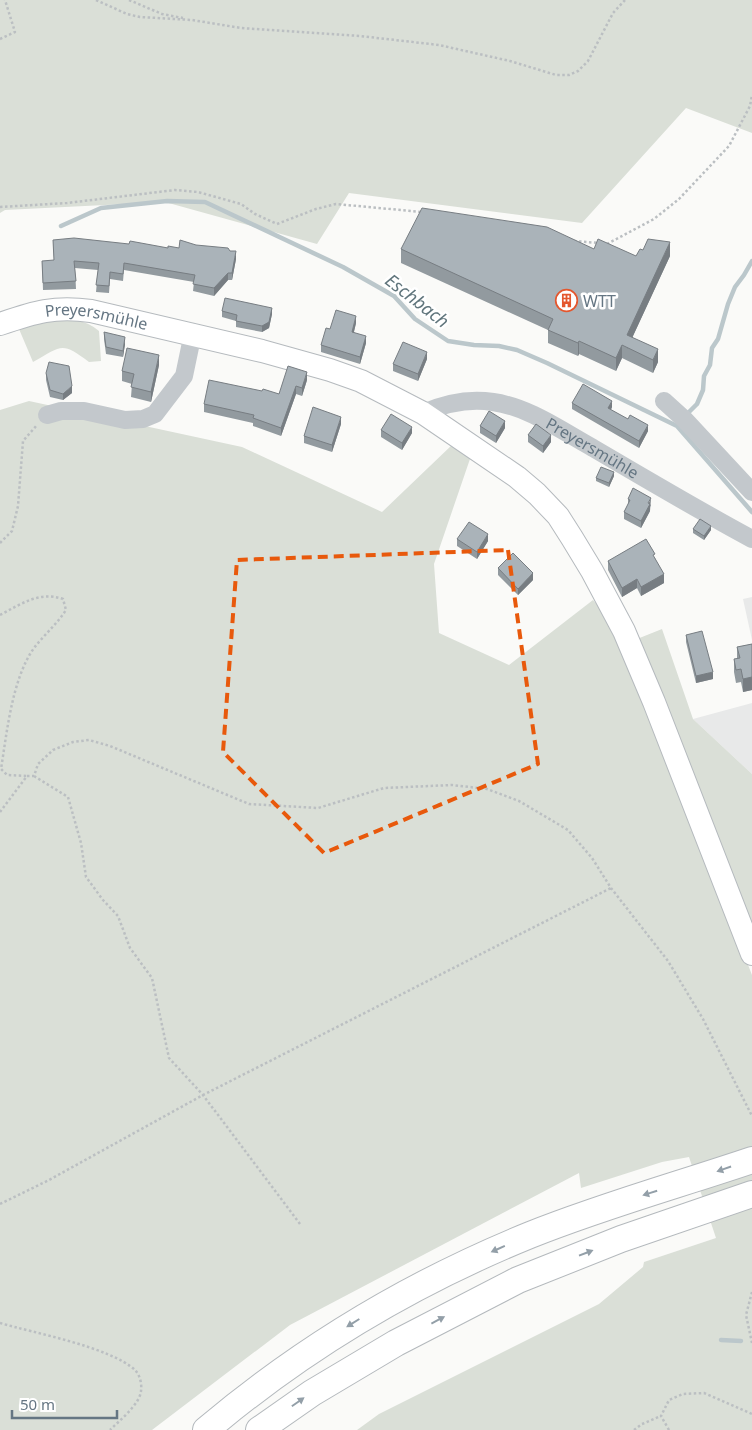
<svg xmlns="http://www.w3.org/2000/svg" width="752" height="1430" font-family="'Noto Sans',sans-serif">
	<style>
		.built { fill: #e8e9e9 }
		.green { fill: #dadfd7 }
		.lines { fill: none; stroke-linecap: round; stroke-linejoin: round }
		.stream { stroke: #bbc7cb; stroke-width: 4.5 }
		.major-casing { stroke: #b5babe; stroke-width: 24 }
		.highway-casing { stroke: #b4b9bd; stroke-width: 28 }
		.path { stroke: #bbbfc2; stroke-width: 2.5; stroke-dasharray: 2.5 2.5; stroke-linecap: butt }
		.minor { stroke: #c3c8cc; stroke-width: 18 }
		.major { stroke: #fff; stroke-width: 22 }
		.highway { stroke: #fff; stroke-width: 26 }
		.wall { fill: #929a9f }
		.shaded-wall { fill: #777d82 }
		.building { fill: #aab3b9; stroke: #777d82 }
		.oneway { fill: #939fa8 }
		.marked { fill: none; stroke: #e8590c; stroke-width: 4; stroke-dasharray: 10 6; stroke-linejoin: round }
		.labels { text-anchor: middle; stroke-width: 5; stroke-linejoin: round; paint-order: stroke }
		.poi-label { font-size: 16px; fill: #657683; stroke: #fff; text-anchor: start }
		.street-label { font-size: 16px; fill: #657683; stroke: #fff }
		.water-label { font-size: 18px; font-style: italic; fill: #60757c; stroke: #fff }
	</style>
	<rect width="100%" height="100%" fill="#fafaf8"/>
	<path class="built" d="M752,597v43l-9,-41z
		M752,703v71l-59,-55z"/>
	<path class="green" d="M0,0h752v133l-66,-25 -104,115 -233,-30 -32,51 -152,-42 -160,8 -5,3z
		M53,318c17,1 32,1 46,13l2,30 -12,1c-28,-21 -27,-16 -56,0l-14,-33z
		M29,401l213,46 140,65 71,-68 18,12 -37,108 5,69 70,32 84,-65 23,27 136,348v455h-395l22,-16 220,-110 44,-37 1,-5 72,-24 -27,-81 -27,5 -81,26 -2,-15 -289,152 -138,105h-152v-1020z
		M662,629l31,90 59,55v158l-115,-293z"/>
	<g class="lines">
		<path class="stream" d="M61,226l40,-18 66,-7 38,1 138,65 51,29 21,23 33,22 26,4 25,1 18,4 30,13 130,63 75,86
			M688,413l9,-9 6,-14 1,-14 6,-11 2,-17 6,-9 10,-35 7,-17 9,-12 8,-14
			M721,1340l20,1"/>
		<defs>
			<g id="major">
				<path id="s2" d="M0,324c35,-12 54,-18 91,-13l171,40 68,19 31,11 62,32 94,64 20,17 21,22 14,22 20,33 32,60 30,71 98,252"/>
			</g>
			<path id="highway" d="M206,1430c97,-82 206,-147 324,-195 72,-29 148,-50 222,-75
				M259,1430l53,-37 84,-50 122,-63 103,-41 131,-45"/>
		</defs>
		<use href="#major" class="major-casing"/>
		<use href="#highway" class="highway-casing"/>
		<path class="path" d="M96,0l31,14 13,3 52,3 49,8 119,8 79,9 71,16 46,14h13l9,-4 10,-10 25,-48 12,-13
			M129,0l33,14 21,4
			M0,39l15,-7 -10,-32
			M0,207l67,-4 108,-13 23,2 43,12 14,10 22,10 39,-15 20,-5 86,8
			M574,241l25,2
			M607,244l47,-25 25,-20 50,-53 21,-40 2,-11
			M0,543l12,-12 6,-25 5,-65 14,-16
			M0,615c21,-11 39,-24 63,-16l3,11c-9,14 -22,25 -32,38 -22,31 -27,84 -33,121l6,6 20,1
			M34,776l34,21 13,46 5,34 17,23 15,16 12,32 22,30 17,80 34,37 97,129
			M0,812l27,-36h7l4,-12 15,-14 20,-8 16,-2 21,6 139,58 69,4 66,-20 68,-3 35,4 32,12 49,29 24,28 19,30 57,73 35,58 49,97
			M0,1204l49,-24 154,-85 408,-207
			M752,1292l-6,23 6,28
			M0,1323c34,10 110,24 135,47 5,5 7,14 6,21 -1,13 -22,30 -31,39
			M634,1430l8,-6 19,-8
			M669,1430l-8,-14 8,-16 14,-6 21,-1 48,21"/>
		<g class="minor">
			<path d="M664,401l21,19 67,72"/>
			<path id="s1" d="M423,413c23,-10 45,-15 70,-11 36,5 69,29 100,46 53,31 105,62 159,91"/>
			<path d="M47,415l14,-4h23l41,9 18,-1 12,-5 29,-38 9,-43"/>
		</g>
		<use href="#major" class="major"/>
		<use href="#highway" class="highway"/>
	</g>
	<path class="wall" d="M53,240l115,8 68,11 -4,21h-4l-14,16 -21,-5 1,-9 -70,-12 -1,11 -13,-2 -1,14 -13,-1 2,-22 -23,-2 1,21 -33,1 -1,-29h12z
		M401,249h193l42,7h34l-38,82 26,24 -5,11 -31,-15 -6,13 -37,-17 -1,2 -30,-13v-13l-147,-67z
		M222,311l50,3 -3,14 -7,4 -26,-5v-6l-14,-4z
		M356,323l-2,9 12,11 -6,21 -39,-12v-7l9,-16z
		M104,332l21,12 -2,13 -17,-3 -2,-15z
		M427,359l-9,22 -25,-10v-7z
		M159,365l-8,37 -20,-5 1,-13 -10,-3v-10z
		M46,373l26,20 -9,7 -13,-3 -4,-17z
		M307,380l-5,16 -6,-2 -15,42 -28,-10v-3l-49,-11v-8l58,-13 17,3z
		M572,403l40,4 -1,3 37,21 -9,17 -67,-39z
		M341,424l-9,28 -28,-9v-7z
		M480,426l25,2 -9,15 -16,-10z
		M381,430l31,3 -10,17 -21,-13z
		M528,435l23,7 -8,11 -15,-11z
		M614,476l-5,11 -13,-6v-3z
		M628,499l23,6 -1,2v4l-9,17 -17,-9v-7l4,-7z
		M693,529l18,1 -7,10 -11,-7z
		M457,539l31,2 -11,18 -20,-13z
		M655,558l9,25 -23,13 -4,-8 -15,9 -14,-27v-9z
		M498,568l35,12 -15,15 -20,-20z
		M686,635l27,44 -17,4 -10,-41z
		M752,644v46l-9,2 -2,-10 -5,1 -2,-11v-13h3v-12z"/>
	<path class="shaded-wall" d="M670,242v14l-43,93v-14z
		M236,251v8l-4,21v-7z
		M228,273v7l-14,16v-8z
		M272,308v6l-3,14 -7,4v-6z
		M356,316v7l-4,16v-7z
		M366,336v7l-6,21v-7z
		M125,337v7l-2,13v-6z
		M579,341v13l-1,2v-13z
		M622,345v13l-6,13v-13z
		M658,349v13l-5,11v-13z
		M427,352v7l-9,22v-7z
		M159,355v10l-8,37v-10z
		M307,372v8l-5,16v-8z
		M72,386v7l-9,7v-6z
		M296,386v8l-15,42v-8z
		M612,401v6l-4,8v-7z
		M341,417v7l-9,28v-7z
		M505,421v7l-9,15v-7z
		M648,425v6l-9,17v-7z
		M412,427v6l-10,17v-7z
		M551,435v7l-8,11v-7z
		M614,472v4l-5,11v-4z
		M651,498l-1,13 -9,17v-7z
		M711,526v4l-7,10v-4z
		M488,534v7l-11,18v-7z
		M533,573v7l-15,15v-6z
		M664,574v9l-23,13v-9z
		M637,579v9l-15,9v-9z
		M713,672v7l-17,4v-7z
		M752,677v13l-9,2v-13z"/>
	<path class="building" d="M422,208l125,19 47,22 4,-10 38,17 4,-7 3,1 5,-11 22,3 -43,93 31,14 -5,11 -31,-15 -6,13 -37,-17 -1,2 -30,-13 5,-11 -152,-70z
		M74,238l55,6 1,-3 38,7v-2l11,2 1,-8 16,5 32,3 2,3h6l-4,22h-4l-14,15 -21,-4 2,-9 -71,-12 -1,11 -13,-2 -1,14 -13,-1 3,-22 -25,-2 2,20 -33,2 -1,-22 12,-1 -1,-20z
		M225,298l47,10 -3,14 -7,4 -26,-5 1,-6 -15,-4z
		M336,310l20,6 -4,16 14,4 -6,21 -39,-12 5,-17 4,1z
		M104,332l21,5 -2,14 -17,-4z
		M403,342l24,10 -9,22 -25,-10z
		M127,348l32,7 -8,37 -20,-5 3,-13 -12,-3z
		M49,362l20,4 3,20 -9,8 -13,-4 -4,-17z
		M288,366l19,6 -5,16 -6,-2 -15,42 -28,-10 1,-3 -50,-11 5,-24 53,11 1,-2 16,5z
		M583,384l29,17 -4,7 20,11 2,-4 18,10 -9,16 -67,-38z
		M313,407l28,10 -9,28 -28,-9z
		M489,411l16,10 -9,15 -16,-10z
		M391,414l21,13 -10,16 -21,-13z
		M536,424l15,11 -8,11 -15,-11z
		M601,467l13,5 -5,11 -13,-5z
		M633,488l18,10 -3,5 2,1 -9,17 -17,-9 6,-12 -2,-1z
		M700,519l11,7 -7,10 -11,-7z
		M469,522l19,12 -11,18 -20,-13z
		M646,539l9,15 -2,1 11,19 -23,13 -4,-8 -15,9 -14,-27z
		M513,553l20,20 -15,16 -20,-21z
		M702,631l11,41 -17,4 -10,-41z
		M752,644v33l-9,2 -2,-10 -5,1 -2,-11 6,-1 -3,-11z"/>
	<defs><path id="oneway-solid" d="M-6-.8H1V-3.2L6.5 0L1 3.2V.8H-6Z" transform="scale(1.25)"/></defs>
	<g class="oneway">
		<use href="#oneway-solid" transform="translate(724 1169) rotate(161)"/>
		<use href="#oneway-solid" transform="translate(650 1193) rotate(163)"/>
		<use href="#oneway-solid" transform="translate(498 1249) rotate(156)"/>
		<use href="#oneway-solid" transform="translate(586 1253) rotate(-21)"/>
		<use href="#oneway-solid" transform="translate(438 1320) rotate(-28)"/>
		<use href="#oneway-solid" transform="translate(353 1323) rotate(148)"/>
		<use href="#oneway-solid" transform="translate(298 1402) rotate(-35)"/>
	</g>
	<path class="marked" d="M508,550l30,214 -214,89 -101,-101 14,-192z"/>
	<defs>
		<symbol id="building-ring" viewBox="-11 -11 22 22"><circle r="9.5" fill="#fff" stroke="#e4572e" stroke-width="1.5"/><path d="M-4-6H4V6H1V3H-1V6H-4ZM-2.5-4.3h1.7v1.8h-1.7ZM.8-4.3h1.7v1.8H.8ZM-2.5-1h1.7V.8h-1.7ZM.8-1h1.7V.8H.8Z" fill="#e4572e"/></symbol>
	</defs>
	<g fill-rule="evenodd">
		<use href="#building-ring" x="554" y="288" width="25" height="25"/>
	</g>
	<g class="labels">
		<g class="poi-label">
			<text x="583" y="307">WTT</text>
		</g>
		<g class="street-label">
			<text dy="6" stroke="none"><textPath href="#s2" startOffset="99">Preyersmühle</textPath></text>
			<text dy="6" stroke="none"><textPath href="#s1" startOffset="182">Preyersmühle</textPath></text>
		</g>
		<g class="water-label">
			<text transform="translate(417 301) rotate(38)" y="6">Eschbach</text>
		</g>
	</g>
	<path d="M12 1410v8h105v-8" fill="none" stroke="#657683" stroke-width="2.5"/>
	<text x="20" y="1410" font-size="15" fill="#657683" stroke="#ffffff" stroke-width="4" paint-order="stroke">50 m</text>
</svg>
